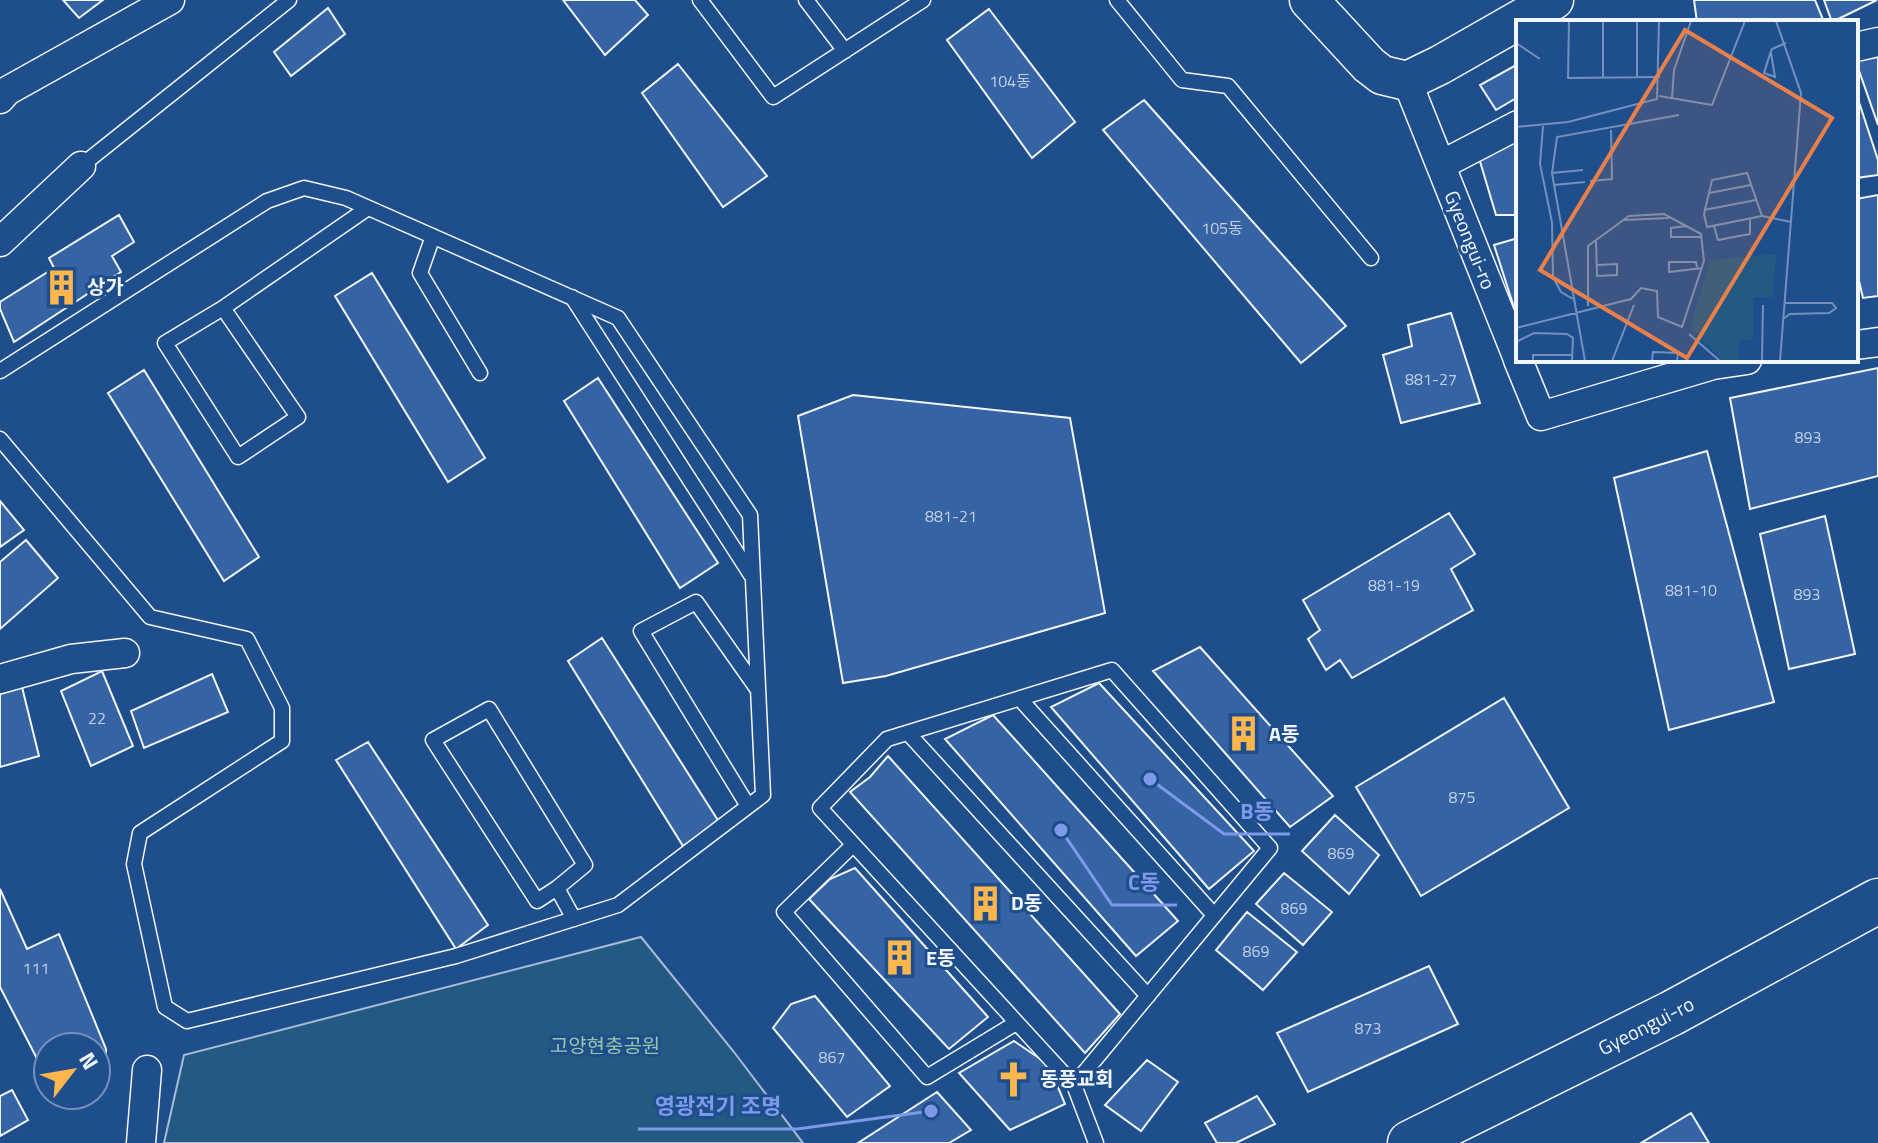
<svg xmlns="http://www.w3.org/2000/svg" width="1878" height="1143" font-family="'Titillium Web','Noto Sans KR',sans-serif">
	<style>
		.green { fill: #245a82; stroke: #a8bbd7; stroke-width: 2 }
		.building { fill: #3563a3; stroke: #f2f6ff; stroke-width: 2 }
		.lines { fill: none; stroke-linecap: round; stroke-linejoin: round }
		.lane-casing { stroke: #f2f6ff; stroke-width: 17 }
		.street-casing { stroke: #f2f6ff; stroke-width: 31 }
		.secondary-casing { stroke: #f2f6ff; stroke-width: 41 }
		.primary-casing { stroke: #f2f6ff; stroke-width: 47 }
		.lane { stroke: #1f4e8c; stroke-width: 14 }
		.street { stroke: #1f4e8c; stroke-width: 28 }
		.secondary { stroke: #1f4e8c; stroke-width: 38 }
		.primary { stroke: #1f4e8c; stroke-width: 44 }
		.labels { text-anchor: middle; stroke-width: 6; stroke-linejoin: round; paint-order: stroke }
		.number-label { font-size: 16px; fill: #c3d1e8 }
		.street-label { font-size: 20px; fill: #f2f6ff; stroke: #1f4e8c }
		.poi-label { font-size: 20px; font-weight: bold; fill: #f2f6ff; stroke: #1f4e8c; text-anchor: start }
		.park-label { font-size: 20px; fill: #97c8a6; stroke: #1f4e8c }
		.inset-road { fill: none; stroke: #7391ba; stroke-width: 2 }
		.view { fill: #ea8049; fill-opacity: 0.15; stroke: #ea8049; stroke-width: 4 }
		.inset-edge { fill: none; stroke: #f2f6ff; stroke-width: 4 }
		.leader { fill: none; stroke: #7d9aea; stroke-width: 3 }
		.callout-dot { fill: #7d9aea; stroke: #1f4e8c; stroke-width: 3 }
		.callout-label { font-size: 22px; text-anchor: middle; font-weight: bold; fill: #7d9aea; stroke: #1f4e8c; stroke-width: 6; stroke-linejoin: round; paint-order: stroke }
	</style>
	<rect width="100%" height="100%" fill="#1f4e8c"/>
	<path class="green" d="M641,937l93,115 69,91h-639l20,-88z"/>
	<path class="building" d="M63,0h40l-24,18z
		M563,0h72l13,15 -43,40z
		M1694,0h121l9,22h-127z
		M1824,0h53l-45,22z
		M328,8l17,26 -54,42 -17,-24z
		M989,9l86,113 -43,36 -85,-118z
		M1878,53v72l-22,-63v-2z
		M678,64l89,112 -44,31 -81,-114z
		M1518,64v33l-22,13 -16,-25z
		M1856,93l22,67v15l-22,3z
		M1144,100l202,226 -45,37 -198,-233z
		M1518,138v77h-22l-17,-57z
		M1878,195v101l-15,2 -7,-30v-69z
		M119,215l15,27 -22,14 9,16 -107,70 -14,-33v-7l54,-34 -5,-10z
		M1518,238v82l-24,-75z
		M372,273l113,185 -37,24 -113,-186z
		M1451,313l29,90 -79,20 -18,-68 29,-9 -4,-21z
		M1878,368v108l-128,33 -20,-111z
		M144,370l115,187 -35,24 -116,-188z
		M598,378l120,185 -38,25 -116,-187z
		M853,395l217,23 35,195 -219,63 -43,7 -45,-267z
		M1707,451l67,251 -105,28 -55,-252z
		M0,501l24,29 -24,17z
		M1449,513l26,41 -24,15 22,41 -121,68 -12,-18 -14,10 -18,-31 12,-9 -17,-30z
		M1825,516l30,138 -66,15 -29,-135z
		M26,540l32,38 -58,51v-67z
		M602,638l117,184 -36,24 -115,-185z
		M1200,647l133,149 -43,31 -137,-156z
		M102,671l31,75 -42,20 -30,-75z
		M212,674l16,38 -84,36 -13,-37z
		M1099,683l155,168 -45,38 -158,-182z
		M22,687l17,69 -39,11v-73z
		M1504,698l65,110 -148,88 -65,-109z
		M993,715l185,206 -42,35 -191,-217z
		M368,742l120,183 -32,24 -120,-189z
		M888,756l232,258 -35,39 -235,-261 20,-15z
		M1335,815l44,40 -30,39 -47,-43z
		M855,868l133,149 -39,32 -140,-150 21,-20z
		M1284,873l48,39 -29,33 -47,-41z
		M0,889l27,60 32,-15 47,115 -1,31 -9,4v-37h-48v33l-48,-93z
		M1247,912l50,40 -34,38 -47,-40z
		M1429,966l29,58 -150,68 -31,-59z
		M815,996l75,90 -43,31 -74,-89 18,-24z
		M1014,1041l35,24 16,39 -55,26 -51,-57z
		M1147,1060l31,22 -37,49 -36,-26z
		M12,1090l16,30 -28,16v-40z
		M937,1092l34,38 -22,13h-91z
		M56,1095h18l-15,7z
		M1257,1096l18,28 -39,19h-19l-12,-20z
		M1691,1113l18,30h-68z"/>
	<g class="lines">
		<defs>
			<path id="lane" d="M700,0l73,97 150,-97
				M806,0l39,51
				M1117,0l65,80 46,6 143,172
				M81,166l208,-166
				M433,236l-13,37 60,100
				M572,297l179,278
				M223,308l75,109 -60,40 -73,-114 58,-35 145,-100
				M0,371l267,-170 37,-13 42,10 272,120 132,197 13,280 -145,110 -162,51 -269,65 -22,-14 -31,-143 6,-31 142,-92v-33l-35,-69 -97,-22 -150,-178
				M1020,699l194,216
				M489,709l96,156 -28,23 -20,13 -104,-161z
				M908,733l240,263
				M748,806l-107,-175 55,-29 62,88
				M853,845l-69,67 143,165 89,-54
				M557,888l17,31
				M1074,1085l196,-237 -158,-178 -225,69 -67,69 254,277 22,58"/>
			<path id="street" d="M1856,47l22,-5
				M1407,81l111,278
				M0,99l7,-8 163,-91
				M1441,165l77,-40
				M0,242l81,-76
				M1856,345l22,-3
				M1518,360l23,56 172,-51 34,-5
				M0,679l71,-20 54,-6
				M141,1143l6,-73"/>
			<path id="secondary" d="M1309,0l60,65 13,10 25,6 33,-16 114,-65"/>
			<path id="primary" d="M1410,1143l262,-130 206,-112"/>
		</defs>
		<use href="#lane" class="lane-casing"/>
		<use href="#street" class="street-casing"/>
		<use href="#secondary" class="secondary-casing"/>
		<use href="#primary" class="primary-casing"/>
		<use href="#lane" class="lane"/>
		<use href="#street" class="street"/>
		<use href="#secondary" class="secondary"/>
		<use href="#primary" class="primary"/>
	</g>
	<defs>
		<symbol id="building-bare" viewBox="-9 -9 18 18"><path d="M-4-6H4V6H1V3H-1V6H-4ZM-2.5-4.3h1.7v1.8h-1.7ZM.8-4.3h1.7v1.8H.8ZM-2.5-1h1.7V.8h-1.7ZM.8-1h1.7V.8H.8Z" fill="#ffb74d" stroke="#1f4e8c" stroke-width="2.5" paint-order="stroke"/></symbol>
		<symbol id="church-bare" viewBox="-9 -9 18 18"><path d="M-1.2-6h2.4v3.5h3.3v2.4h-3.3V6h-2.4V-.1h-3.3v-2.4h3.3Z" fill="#ffb74d" stroke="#1f4e8c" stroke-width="2.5" paint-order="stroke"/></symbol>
	</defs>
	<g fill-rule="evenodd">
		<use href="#building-bare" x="36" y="262" width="51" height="51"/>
		<use href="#building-bare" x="1218" y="708" width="51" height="51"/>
		<use href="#building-bare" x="960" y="878" width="51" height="51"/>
		<use href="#building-bare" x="874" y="932" width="51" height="51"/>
		<use href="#church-bare" x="988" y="1054" width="51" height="51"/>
	</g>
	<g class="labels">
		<g class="number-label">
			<text x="1010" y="87">104동</text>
			<text x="1222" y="234">105동</text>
			<text x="1431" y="385">881-27</text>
			<text x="1808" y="443">893</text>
			<text x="951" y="522">881-21</text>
			<text x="1394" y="591">881-19</text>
			<text x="1691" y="596">881-10</text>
			<text x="1807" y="600">893</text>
			<text x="97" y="724">22</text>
			<text x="1462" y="803">875</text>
			<text x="1341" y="859">869</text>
			<text x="1294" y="914">869</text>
			<text x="1256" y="957">869</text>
			<text x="36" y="974">111</text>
			<text x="1368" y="1034">873</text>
			<text x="832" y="1063">867</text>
		</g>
		<g class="street-label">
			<text transform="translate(1470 240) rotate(68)" y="7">Gyeongui-ro</text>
			<text transform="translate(1646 1026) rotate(-27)" y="7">Gyeongui-ro</text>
		</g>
		<g class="poi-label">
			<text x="87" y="294">상가</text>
			<text x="1269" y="741">A동</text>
			<text x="1011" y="910">D동</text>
			<text x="926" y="965">E동</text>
			<text x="1040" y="1086">동풍교회</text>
		</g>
		<g class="park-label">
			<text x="605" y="1053">고양현충공원</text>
		</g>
	</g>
	<g transform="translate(1516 20)">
		<rect width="342" height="342" fill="#1f4e8c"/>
		<path d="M260,234l-3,43h-20v43l-15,1 1,19 -15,1 -34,-33 20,-68z" fill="#245a82"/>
		<path class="inset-road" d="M53,1l-1,57 92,-1M87,1v56M121,1v56M260,1l25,72 -21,268M0,23l24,16M255,33l4,24 -11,-4 6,-19 2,-5 14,-6M143,76l53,9 33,-84M156,78l2,-28 17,-49M27,106l-3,38 12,58 1,55 8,15 12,7M0,107l52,-5 89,-23 2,-78M36,153l31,-3M74,161l22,-2 -1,-49M38,165l31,-3M193,173l42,-8M188,190l52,-10M246,196l-55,11 -3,-13 8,-34 35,-7 15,43 29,6M107,200l46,-2M170,206l-15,2v9h30M198,206l4,14 32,-6v-15M80,220l1,36 20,-1v-11l-20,1M181,247l-1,-5h-27v10l33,-4M267,299l7,-5 39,-1 7,-5 -4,-5h-48M0,308l115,-29 10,-11 16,3 1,26 24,10 22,-66 -3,-27 -37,-20 -35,2 -41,30v60M173,314l31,27M0,322l18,-9 33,1 6,4 -1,23M246,340l1,-55M17,341v-6h39M69,341l-33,-188 5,-36 122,-22M96,341l22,-56M136,341l1,-9 25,1 -1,8"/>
		<path class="view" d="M169,10l147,88 -145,240 -147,-88z"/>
		<rect width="342" height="342" class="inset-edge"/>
	</g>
	<path class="leader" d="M1150 779L1224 834H1290M1061 830L1112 905H1177M931 1111L797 1129H638"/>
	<g class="callout-dot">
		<circle cx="1150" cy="779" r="8"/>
		<circle cx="1061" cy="830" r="8"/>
		<circle cx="931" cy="1111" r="8"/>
	</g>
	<g class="callout-label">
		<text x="1257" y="819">B동</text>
		<text x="1144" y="890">C동</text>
		<text x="718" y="1114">영광전기 조명</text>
	</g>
	<g transform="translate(72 1071) rotate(59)"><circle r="38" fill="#1f4e8c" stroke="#7391ba" stroke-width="2"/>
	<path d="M0-6L14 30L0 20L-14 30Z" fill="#ffb74d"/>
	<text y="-12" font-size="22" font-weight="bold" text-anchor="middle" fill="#f2f6ff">N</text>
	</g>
</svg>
